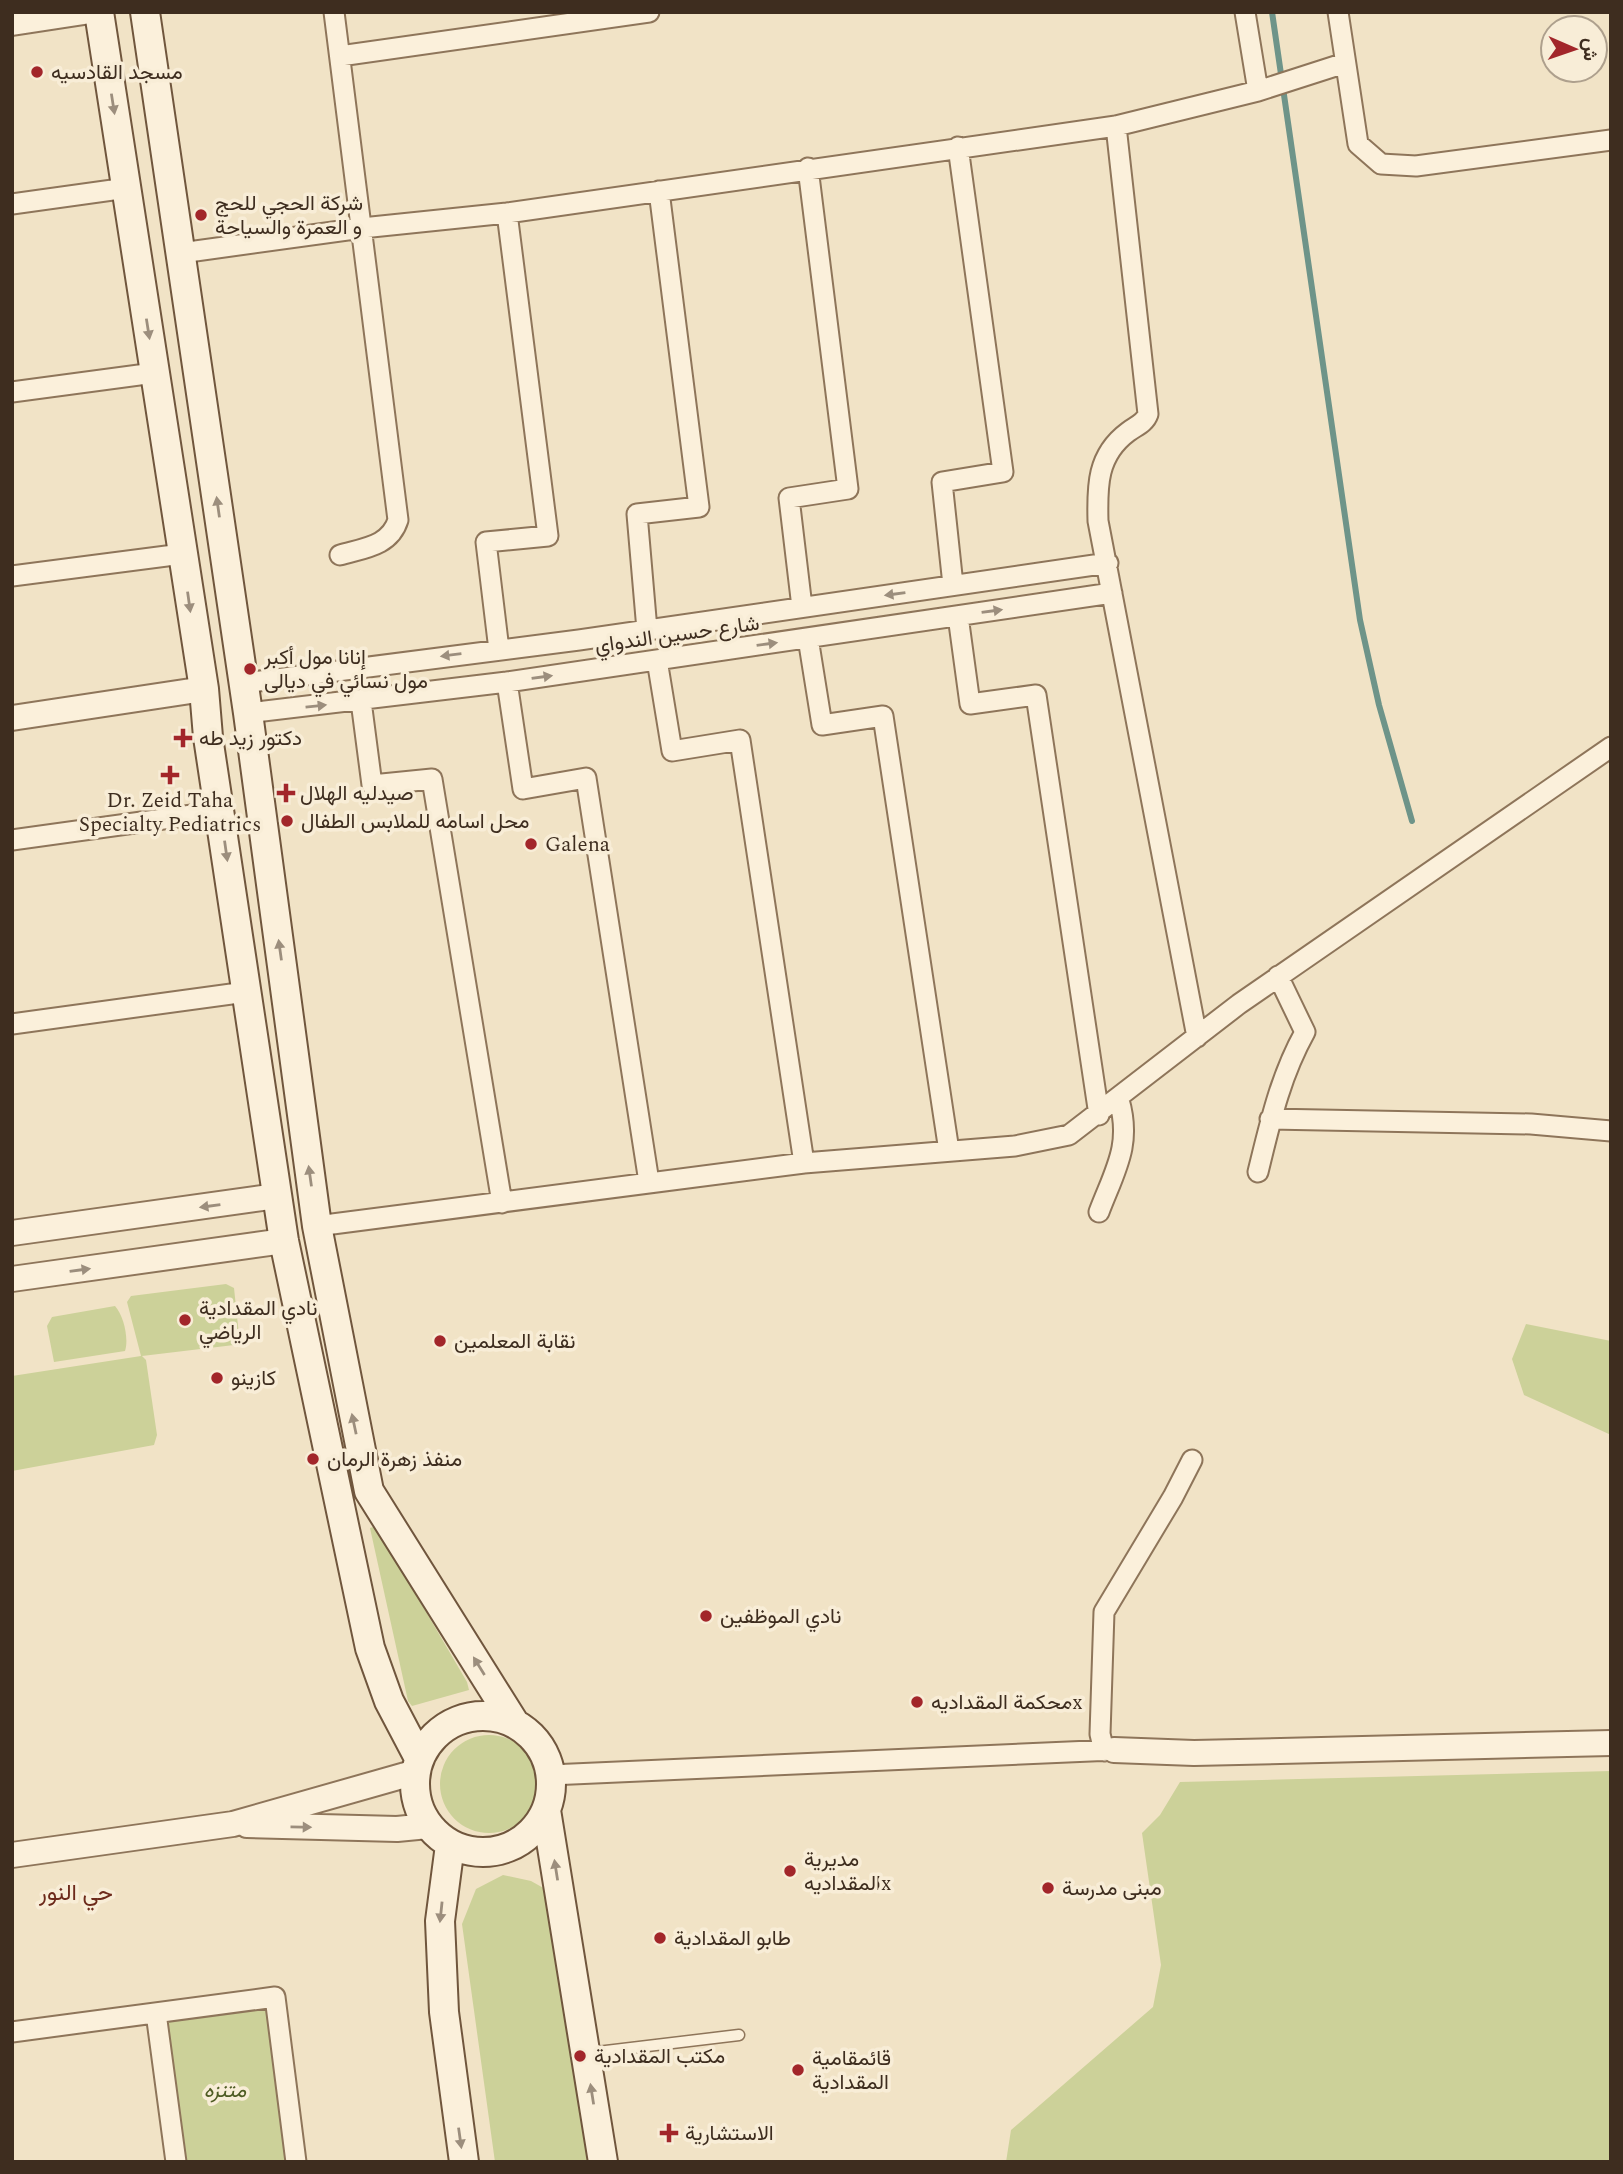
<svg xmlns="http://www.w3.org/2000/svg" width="1623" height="2174" font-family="Spectral,Vazirmatn,serif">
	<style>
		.green { fill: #ccd199 }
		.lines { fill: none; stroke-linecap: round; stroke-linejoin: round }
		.stream { stroke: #6e9489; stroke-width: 6 }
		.service-casing { stroke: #8e755a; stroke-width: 13 }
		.minor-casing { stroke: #8e755a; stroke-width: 23 }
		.tertiary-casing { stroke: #8e755a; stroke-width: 28 }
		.secondary-casing { stroke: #70563d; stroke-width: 32 }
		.service { stroke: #fbf0db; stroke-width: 10 }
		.minor { stroke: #fbf0db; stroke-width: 19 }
		.tertiary { stroke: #fbf0db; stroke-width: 24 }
		.secondary { stroke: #fbf0db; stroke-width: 28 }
		.oneway { fill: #9c8e7d }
		.poi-dot { fill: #a2262a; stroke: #f8edd7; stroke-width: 2.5 }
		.labels { text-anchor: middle; stroke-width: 7; stroke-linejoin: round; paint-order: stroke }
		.poi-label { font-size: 21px; fill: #3e2d1f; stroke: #f8edd7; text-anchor: start }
		.street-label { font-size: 21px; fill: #3e2d1f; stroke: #f8edd7 }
		.park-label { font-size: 21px; font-style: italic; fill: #4f5c24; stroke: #f8edd7 }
		.neighbourhood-label { font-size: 23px; fill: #6d2a1b; stroke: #f8edd7 }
	</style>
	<rect width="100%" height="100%" fill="#f1e3c6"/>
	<path class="green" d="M226,1284l8,4 5,47 -5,10 -92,11 4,4 11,75 -3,10 -142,26v-95l129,-20 -14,-54 4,-6z
		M115,1306c9,10 14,33 10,45l-71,11 -7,-36 5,-9z
		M1526,1324l85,17v94l-87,-40 -12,-36z
		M376,1526l91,156 2,8 -57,16 -4,-5 -38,-173z
		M440 1784a49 49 0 1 1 98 0a49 49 0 1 1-98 0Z
		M1611,1771v391h-605l5,-32 142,-123 8,-42 -19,-132 18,-18 20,-33z
		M503,1875l28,6 16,9 43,272h-95l-33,-238 14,-35z
		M266,2008l20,154h-102l-20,-143z"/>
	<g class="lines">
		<path class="stream" d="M1272,12l88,608 19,85 33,116"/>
		<defs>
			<path id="service" d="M589,2053l150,-18"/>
			<path id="minor" d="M334,12l64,508c-8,26 -34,28 -58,35
				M1245,12l13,79
				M1338,12l20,132 23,20 35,2 195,-26
				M340,56l309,-44
				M1116,126l32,288c-3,9 -12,12 -20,18 -31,23 -31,54 -30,89l99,516
				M12,204l115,-16
				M181,253l181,-25 145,-15 609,-87 142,-35 87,-28
				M12,392l142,-19
				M12,576l170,-22
				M953,585l-11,-103 61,-10 -45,-325
				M802,607l-13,-109 59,-9 -40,-321
				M958,616l12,88 66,-9 63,420
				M647,630l-10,-116 62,-7 -40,-316
				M808,638l14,87 61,-9 66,435
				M499,650l-13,-108 62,-6 -41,-323
				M657,660l15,91 68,-11 64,423
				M507,682l16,107 63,-11 63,404
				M244,683l335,-43 529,-77
				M361,701l11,84 60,-6 70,424
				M248,713l259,-31 605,-89
				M12,840l209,-29
				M12,1024l234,-32
				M1270,1119l261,5 80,7
				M1258,1172c12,-49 22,-95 47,-140l-27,-56
				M1099,1212c16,-42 33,-67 20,-112
				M317,1226l487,-63 211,-17 54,-11 170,-131 372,-257
				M1104,1751l-4,-17 4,-122 69,-115 19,-37
				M550,1775l564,-25
				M156,2013l20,149
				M12,2032l263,-35 21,165"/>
			<path id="tertiary" d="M12,23l72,-11
				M12,718l192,-29
				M12,1233l265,-37
				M12,1279l272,-38
				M1114,1750l80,3 417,-10
				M247,1825l150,4 31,-3
				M12,1855l221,-31 183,-52"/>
			<path id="secondary" d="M99,12l105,677 4,48 76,504 86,407 19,53 30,57
				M145,12l103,701 69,513 52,265 146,233
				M415 1784a68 68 0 1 1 136 0a68 68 0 1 1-136 0Z
				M546,1810l57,352
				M450,1845l-10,76 4,91 20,150"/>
		</defs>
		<use href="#service" class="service-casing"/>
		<use href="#minor" class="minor-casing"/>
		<use href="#tertiary" class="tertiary-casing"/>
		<use href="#secondary" class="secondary-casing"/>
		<use href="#service" class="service"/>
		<use href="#minor" class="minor"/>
		<use href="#tertiary" class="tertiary"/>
		<use href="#secondary" class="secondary"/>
	</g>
	<defs><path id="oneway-solid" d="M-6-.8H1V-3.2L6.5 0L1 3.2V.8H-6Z" transform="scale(1.75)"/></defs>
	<g class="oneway">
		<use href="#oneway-solid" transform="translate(113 104) rotate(81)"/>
		<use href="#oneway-solid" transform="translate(148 329) rotate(81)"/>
		<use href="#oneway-solid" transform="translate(218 507) rotate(-98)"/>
		<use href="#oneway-solid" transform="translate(895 594) rotate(172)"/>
		<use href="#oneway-solid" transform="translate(189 602) rotate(82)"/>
		<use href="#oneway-solid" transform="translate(992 611) rotate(-8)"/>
		<use href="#oneway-solid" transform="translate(767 644) rotate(-8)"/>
		<use href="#oneway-solid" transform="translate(451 655) rotate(173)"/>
		<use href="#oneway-solid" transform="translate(542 677) rotate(-8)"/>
		<use href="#oneway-solid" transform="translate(316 706) rotate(-6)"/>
		<use href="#oneway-solid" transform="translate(226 851) rotate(82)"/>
		<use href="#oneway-solid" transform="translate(280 950) rotate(-98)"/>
		<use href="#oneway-solid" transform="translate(310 1176) rotate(-98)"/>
		<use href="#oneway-solid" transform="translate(210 1206) rotate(172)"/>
		<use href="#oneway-solid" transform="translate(80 1270) rotate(-8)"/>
		<use href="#oneway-solid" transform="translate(354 1424) rotate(-102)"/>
		<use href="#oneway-solid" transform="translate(479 1666) rotate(-122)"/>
		<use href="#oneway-solid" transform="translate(301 1827) rotate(1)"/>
		<use href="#oneway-solid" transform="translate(556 1870) rotate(-99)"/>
		<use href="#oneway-solid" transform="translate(441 1912) rotate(96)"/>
		<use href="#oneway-solid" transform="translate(592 2094) rotate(-99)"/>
		<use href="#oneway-solid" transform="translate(460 2138) rotate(82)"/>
	</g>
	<g class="poi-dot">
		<circle cx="37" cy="72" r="7"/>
		<circle cx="201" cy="215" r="7"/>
		<circle cx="250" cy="669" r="7"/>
		<path d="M179.5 727.5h7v7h7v7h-7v7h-7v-7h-7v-7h7z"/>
		<path d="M166.5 764.5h7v7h7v7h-7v7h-7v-7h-7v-7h7z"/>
		<path d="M282.5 782.5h7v7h7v7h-7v7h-7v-7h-7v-7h7z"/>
		<circle cx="287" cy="821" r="7"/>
		<circle cx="531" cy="844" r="7"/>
		<circle cx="185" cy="1320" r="7"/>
		<circle cx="440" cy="1341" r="7"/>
		<circle cx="217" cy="1378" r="7"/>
		<circle cx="313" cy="1459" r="7"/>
		<circle cx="706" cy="1616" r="7"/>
		<circle cx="917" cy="1702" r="7"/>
		<circle cx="790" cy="1871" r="7"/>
		<circle cx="1048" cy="1888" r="7"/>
		<circle cx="660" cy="1938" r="7"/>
		<circle cx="580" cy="2056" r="7"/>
		<circle cx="798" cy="2070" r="7"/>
		<path d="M665.5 2122.5h7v7h7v7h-7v7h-7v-7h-7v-7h7z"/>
	</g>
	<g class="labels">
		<g class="poi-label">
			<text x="51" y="79">مسجد القادسيه</text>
			<text x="215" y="210">شركة الحجي للحج<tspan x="215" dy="24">و العمرة والسياحة</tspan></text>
			<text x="264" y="664">إنانا مول أكبر<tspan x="264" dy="24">مول نسائي في ديالى</tspan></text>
			<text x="199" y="745">دكتور زيد طه</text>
			<text x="300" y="800">صيدليه الهلال</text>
			<text x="170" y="807" text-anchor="middle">Dr. Zeid Taha<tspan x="170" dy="24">Specialty Pediatrics</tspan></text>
			<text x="301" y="828">محل اسامه للملابس الطفال</text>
			<text x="545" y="851">Galena</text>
			<text x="199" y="1315">نادي المقدادية<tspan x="199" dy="24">الرياضي</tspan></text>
			<text x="454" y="1348">نقابة المعلمين</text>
			<text x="231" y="1385">كازينو</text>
			<text x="327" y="1466">منفذ زهرة الرمان</text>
			<text x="720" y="1623">نادي الموظفين</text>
			<text x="931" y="1709">محكمة المقداديهx</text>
			<text x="804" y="1866">مديرية<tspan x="804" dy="24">المقداديهx</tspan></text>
			<text x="1062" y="1895">مبنى مدرسة</text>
			<text x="674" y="1945">طابو المقدادية</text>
			<text x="594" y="2063">مكتب المقدادية</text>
			<text x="812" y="2065">قائمقامية<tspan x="812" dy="24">المقدادية</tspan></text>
			<text x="685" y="2140">الاستشارية</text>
		</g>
		<g class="street-label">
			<text transform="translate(677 634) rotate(-8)" y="7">شارع حسين الندواي</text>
		</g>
		<g class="park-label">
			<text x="225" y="2097">متنزه</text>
		</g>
		<g class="neighbourhood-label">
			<text x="76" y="1900">حي النور</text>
		</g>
	</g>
	<rect width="1623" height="2174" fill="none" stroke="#3e2d1f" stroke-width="28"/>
	<g transform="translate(1574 49) rotate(92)"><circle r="33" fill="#f8edd7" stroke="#aea08d" stroke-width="2"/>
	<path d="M0-5L12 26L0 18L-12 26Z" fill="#a2262a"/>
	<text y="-10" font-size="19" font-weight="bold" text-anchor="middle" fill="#3e2d1f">ش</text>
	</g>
</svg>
